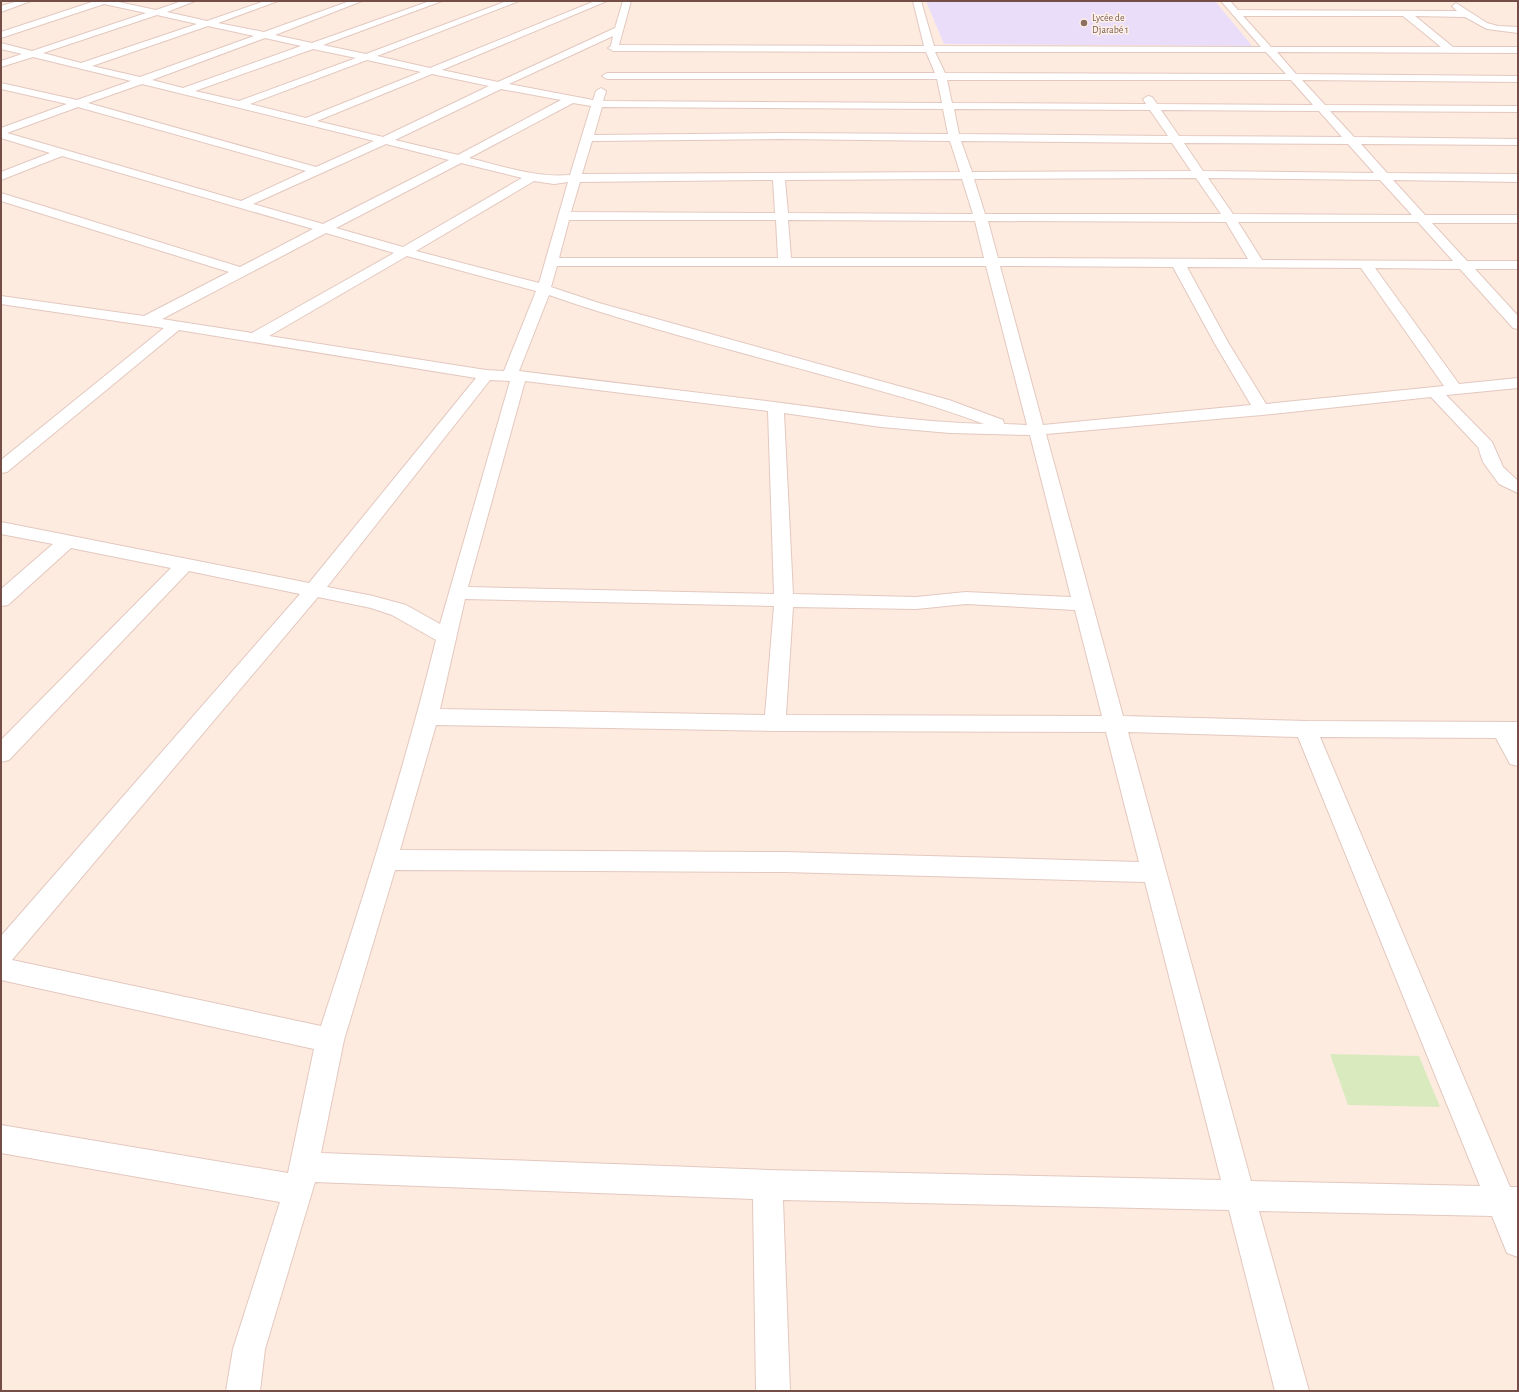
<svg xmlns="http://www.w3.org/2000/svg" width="1519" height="1392" font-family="'Alegreya Sans',sans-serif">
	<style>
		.education { fill: #e9ddf9 }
		.green { fill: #daeabf }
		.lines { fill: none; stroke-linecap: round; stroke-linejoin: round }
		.minor-casing { stroke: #e3c8bf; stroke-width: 2 }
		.minor { fill: #fff; fill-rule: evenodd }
		.education-dot { fill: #8d6e63; stroke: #fff0e7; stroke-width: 1.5 }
		.labels { text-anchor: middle; stroke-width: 3; stroke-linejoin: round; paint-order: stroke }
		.far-education-label { font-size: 10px; fill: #785e54; stroke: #fff0e7; text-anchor: start }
	</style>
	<rect width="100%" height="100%" fill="#fdebe0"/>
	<path class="education" d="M926,1h289l37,45 -308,-2z"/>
	<path class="green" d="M1330,1054l89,2 21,51 -92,-2z"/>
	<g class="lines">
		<defs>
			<path id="minor" d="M18,1h13l-30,11v-6z
				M95,1h19l42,9 26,-9h13l-28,11 40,9 58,-20h13l-60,22 46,9 86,-31h12l-87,34 37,8 118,-42h12l-119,44 43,9 141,-53h12l-142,55 53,12 165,-67h12l-165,69 56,12 117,-54 8,-27h8l-12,44 305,1 -11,-45h8l13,45 327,1 -40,-46h9l8,9 219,1 -5,-5 4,-3 31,20 11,3 20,1v6l-31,-4 -22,-12 -50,-1 38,31h65v6l-241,-1 19,22 222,2v6l-216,-2 23,25 193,1v6l-188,-1 24,26 164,2v6l-157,-1 26,29 131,1v8l-125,-2 32,35h93v8h-86l35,38h51v8h-43l43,47v13l-5,-1 -53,-59 -85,-1 84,116 59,-6v10l-72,7 46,47 11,25 15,14v12l-19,-9 -16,-22 -5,-15 -47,-50 -169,18 -216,19 77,282 183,5 212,1v44l-8,-2 -14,-26 -176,-1 190,450h8v70l-11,-4 -15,-37 -233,-5 50,180h-34l-46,-181 -446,-10 7,191h-34l-3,-192 -438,-17 -50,167 -5,42h-34l7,-42 47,-147 -279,-49v-28l287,48 26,-124 -313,-69v-44l299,-342 -111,-23 -180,189 -8,2v-22l170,-172 -100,-20 -63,57 -7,1v-17l52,-45 -52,-10v-12l308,61 167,-205 -297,-48 -172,142 -6,1v-13l163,-132 -163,-24v-8l143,20 85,-44 -228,-71v-8l239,74 73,-38 -251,-73 -61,24v-8l49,-19 -49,-15v-10l66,-24 -66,-15v-6l76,17 54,-19 -98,-24 -32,10v-6l21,-7 -21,-5v-6l31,8 114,-38 -42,-9 -103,34v-6zM157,15l40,9 -116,39 -38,-10zM1243,16h160l38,31h-170zM208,26l46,10 -114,41 -48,-11zM613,36l-2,10 -3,2 5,3 313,1 9,21h-328l-5,3 5,3h330l5,24 -339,-2 3,-10 -5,-3 -5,3 -3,9 -84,-16zM265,38l36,8 -118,42 -31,-8zM313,49l43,9 -117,43 -44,-10zM935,52h331l20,22 -341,-1zM367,60l54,12 -115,46 -56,-14zM432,74l57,12 -106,51 -66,-16zM947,80h344l22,25 -156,-1 -5,-7 -4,-1 -5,3 3,5 -194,-1zM142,84l232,57 -58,26 -228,-64zM501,89l60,11 -103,55 -63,-15zM573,103l18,3 -21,69c-34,3 -68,-9 -101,-17zM78,107l228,64 -65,30 -234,-68zM602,107l341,2 5,25 -169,-1 -185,2zM954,109l196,1 18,26 -209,-2zM1161,110l158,1 23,26 -163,-1zM779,139l171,2 10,31 -378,2 10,-33zM961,141l211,2 19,28 -219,1zM1184,143l164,1 26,29 -171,-2zM386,144l63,16 -126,64 -70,-20zM461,163l61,15 -119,69 -67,-19zM1196,178l25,36h-236l-11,-35zM1208,178l172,2 32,35 -179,-1zM962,179l11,35 -185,-1 -3,-33zM773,180l2,33 -204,-1 9,-30zM534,181l20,3 14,-2 -29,101 -123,-32zM569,220h207l2,38h-219zM788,220l187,1 9,37h-193zM988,221l238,1 22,37 -250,-1zM1238,222h180l35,39 -191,-1zM326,233l68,20 -142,80 -90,-14zM407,256l129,35 -32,80 -18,-1 -217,-34zM557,266h429l41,159 -23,-1 -1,-4 -54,-20 -350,-97 -48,-16zM1000,266l173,1 42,77 36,61 -208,20zM1187,267l174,1 83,118 -178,18 -37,-60zM549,295c87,30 178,54 267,78 57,16 113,30 168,51 -70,-2 -139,-13 -210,-22 -85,-11 -170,-20 -255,-31zM490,380l20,1 -70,243 -34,-19 -33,-9 -46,-9zM525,381l243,30 6,183 -306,-7zM784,413l97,14 69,6 80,2 41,162 -105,-5 -50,5 -123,-3zM318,597l53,11 21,7 44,25c-32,130 -73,258 -115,386l-309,-66zM465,599l309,7 -9,109 -325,-6zM966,604l109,6 27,106 -316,-1 7,-108 123,2zM436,725l339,6 331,1 33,130 -354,-10 -385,-2zM1128,732l170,5 182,449 -229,-5zM395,870l390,2 360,10 76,298 -453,-10 -447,-17 23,-113z"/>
		</defs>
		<use href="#minor" class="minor-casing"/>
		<use href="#minor" class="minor"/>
	</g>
	<circle class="education-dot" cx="1084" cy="23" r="4"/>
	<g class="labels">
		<g class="far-education-label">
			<text x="1092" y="21">Lycée de<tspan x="1092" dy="12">Djarabé 1</tspan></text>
		</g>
	</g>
	<rect width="1519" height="1392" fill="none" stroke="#744d47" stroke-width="4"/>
</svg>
